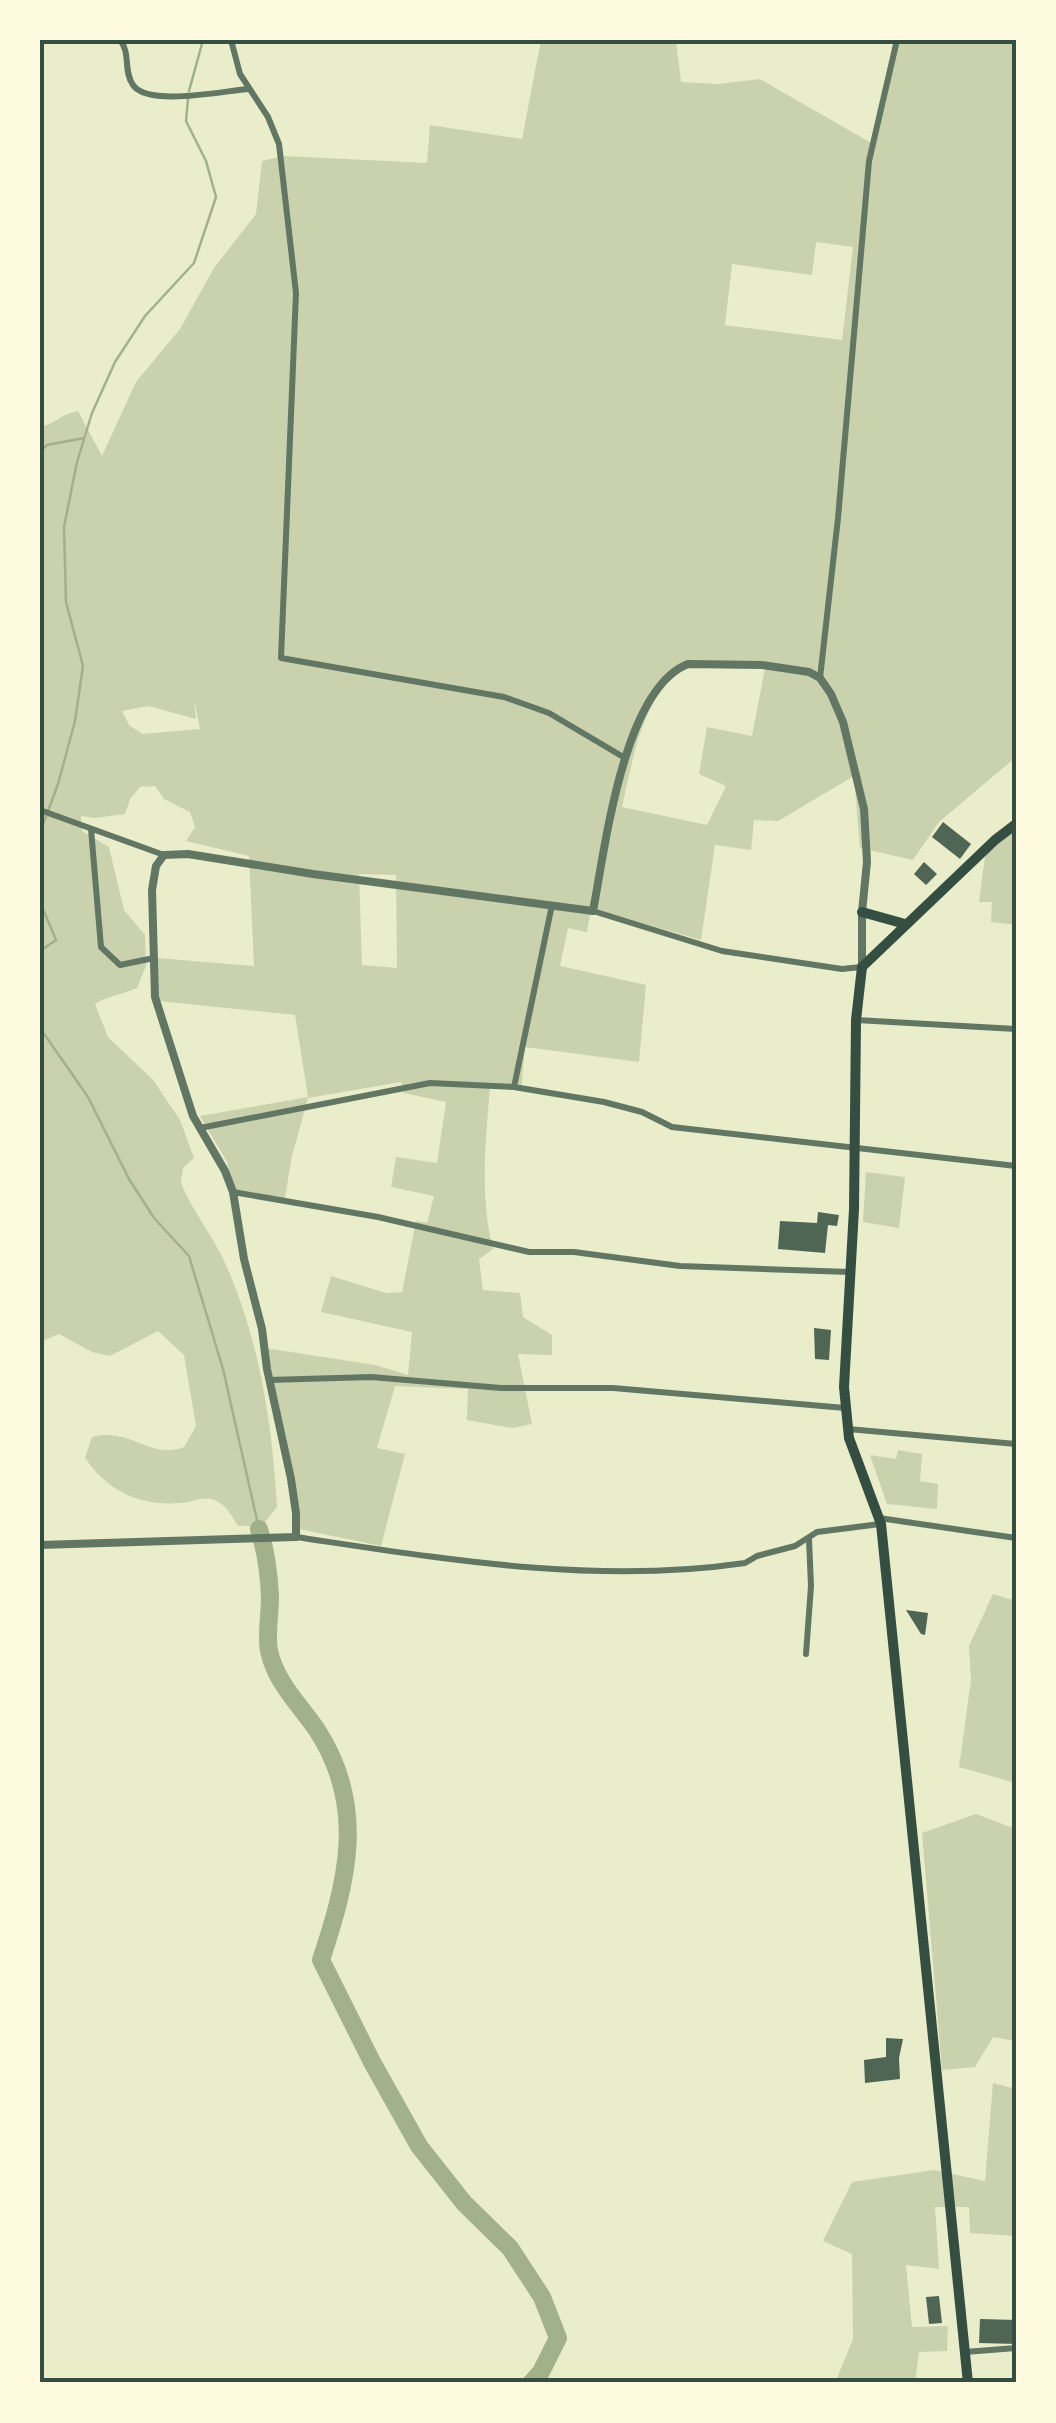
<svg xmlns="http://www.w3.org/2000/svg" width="1056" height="2423" font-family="'Roboto Condensed',sans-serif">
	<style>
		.green { fill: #cad2ad; fill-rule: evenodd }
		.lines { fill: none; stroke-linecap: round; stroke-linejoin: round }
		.stream { stroke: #a3b18a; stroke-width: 2.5 }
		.river { stroke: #a3b18a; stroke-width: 18 }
		.building { fill: #4f6655 }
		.minor { stroke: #617663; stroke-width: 6 }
		.tertiary { stroke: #617663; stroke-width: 8 }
		.trunk { stroke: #344e41; stroke-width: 10 }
		.neatline { fill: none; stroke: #344e41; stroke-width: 4 }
	</style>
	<rect width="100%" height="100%" fill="#e9edc9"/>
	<path class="green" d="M541,40h135l5,42 37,2 42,-5 113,65 24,-104h119v717l-77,65 -26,38 -53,-12 -6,-72 -76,45 -24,-1 -3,30 -36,-5 -14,95 -110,-32 -4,24 -19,-4 -8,38 86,19 -7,77 -114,-15 -4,44 -31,-5c-4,55 -11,109 3,163l-14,10 4,31 37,3 3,24 29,18v20l-34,-1 14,70 -20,4 -45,-8 1,-31 -73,-3 -18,62 28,6 -24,92 -82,-17 -34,-181 110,17 33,10 4,-43 -91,-20 10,-36 55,17 16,-1 14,-71 11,2 7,-27 -43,-9 5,-30 41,6 9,-61 -42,-9 -3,-11 -93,16 -16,58 -8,47 -49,-10 -8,-31 -27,-46 108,-19 -13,-82 -136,-14 -2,-43 97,8 -5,-110 -63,-15 9,-14 -5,-15 -26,-13 -9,-13 -15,1 -10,12 -5,15 -30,4 -14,-2 1,15 27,16 15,63 21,25 1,31 -9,22c-15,7 -28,7 -42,16l13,33 45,43 27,40 14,38 -11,10 -2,15c12,29 32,53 45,82 34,77 46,158 51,242l-15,19h-24c-7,-11 -13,-24 -27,-27 -11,-2 -20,4 -31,4 -42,3 -72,-12 -95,-45l7,-21c40,-10 56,23 92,10l12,-21 -12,-71 -26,-24 -48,25 -18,-4 -33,-18 -19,8v-915c15,-3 22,-14 38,-16l24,45 34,-74 44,-53 34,-61 42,-54 6,-53 22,-5 143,7 3,-38 92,14zM816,242l37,5 -11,93 -117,-15 7,-61 80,11zM685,665l80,3 -13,68 -45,-9 -8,47 27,12 -19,39 -85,-18c11,-49 20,-110 63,-142zM194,699l6,30 -58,5 -13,-9 -7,-14 26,-5 48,13zM359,874l37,1 1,93 -35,-3z
		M1016,821v104l-25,-3 1,-20h-13l7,-53z
		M866,1172l39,5 -6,51 -36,-6z
		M898,1450l24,4 -2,27 18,3 -1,25 -50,-5 -17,-49 26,4z
		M993,1594l23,7v182l-57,-16 12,-87 -2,-34z
		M976,1814l40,15v212l-23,-4 -18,30 -33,3 -20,-237z
		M993,2083l23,6v147l-46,-3 -1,-26h-34l4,62 -33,-4 6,62 36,-1 -1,25 -28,1 -4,31h-80l18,-44 -1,-85 -29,-13 29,-59 82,-12 51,11z"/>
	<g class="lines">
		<path class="stream" d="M189,91l14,-51
			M40,452l7,-7 37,-7
			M40,833l18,-49 17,-63 8,-55 -17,-64 -2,-75 13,-65 15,-49 23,-51 30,-46 49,-53 22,-66 -10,-36 -20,-40 2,-22
			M40,902l16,38 -16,11
			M40,1028l48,69 41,82 25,39 35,38 34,113 36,160"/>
		<path class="river" d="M259,1529c7,22 10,45 11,68 0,17 -4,38 -1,54 7,32 31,54 48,79 50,77 30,151 4,230l51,102 47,84 45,57 46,45 32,49 16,41 -17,34 -10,11"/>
	</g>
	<path class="building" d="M943,822l28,22 -11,15 -28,-22z
		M924,862l13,12 -11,11 -12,-11z
		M818,1212l21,3 -2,11 -9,-1 -3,28 -47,-4 2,-28 37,2z
		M814,1328l17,2 -2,30 -14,-1z
		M906,1610l22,3 -3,22 -4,-1z
		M886,2038l17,1 -4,19 1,21 -35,4 -1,-23 22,-3z
		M939,2296l3,27 -13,1 -3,-27z
		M980,2319l36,1v24l-37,-1z"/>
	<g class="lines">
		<path class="minor" d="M120,40c11,13 3,31 13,45 15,22 90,6 115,4
			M231,40l9,34 28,43 11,27 17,149 -15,365 223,39 45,16 76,45
			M820,678l18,-160 31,-357 28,-121
			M40,810l124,45
			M91,829l10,118 19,18 34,-7
			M593,911l129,40 120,18 19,-2
			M856,1020l160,9
			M514,1087l38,-182
			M200,1128l230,-45 84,4 90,15 38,10 30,15 344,39
			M233,1192l145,25 151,35h45l106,14 170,6
			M269,1380l102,-3 130,11h112l232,20
			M848,1429l168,15
			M879,1518l137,20
			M296,1537c148,22 299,48 449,26l12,-7 38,-10 22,-14 63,-8
			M806,1654l5,-68 -2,-47
			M965,2352l51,-4"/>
		<path class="tertiary" d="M40,1545l256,-8v-24l-5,-34 -24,-110 -5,-40 -18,-70 -11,-67 -8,-21 -32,-55 -38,-119 -3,-107 4,-24 8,-11 24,-1 125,20 280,37c12,-62 30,-222 95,-247l74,1 47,7 11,6 11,16 12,28 21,87 3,53 -5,50v55"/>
		<path class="trunk" d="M862,912l43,12
			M968,2383l-87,-859 -32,-86 -5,-51 10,-178 2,-189 6,-53 133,-127 21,-16"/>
	</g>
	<rect width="1056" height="2423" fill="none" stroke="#fefae0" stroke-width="85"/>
	<rect x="42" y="42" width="972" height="2338" class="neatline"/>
</svg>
